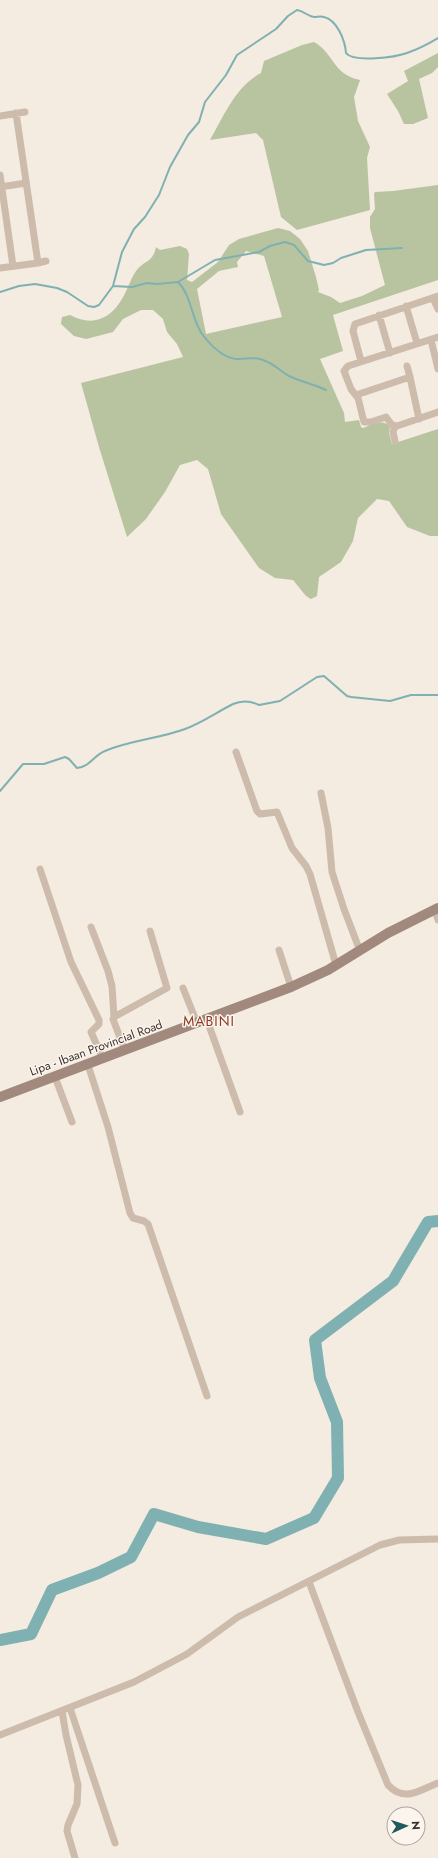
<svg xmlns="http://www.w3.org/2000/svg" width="438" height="1858" font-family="Jost,sans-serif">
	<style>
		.green { fill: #b8c4a0; fill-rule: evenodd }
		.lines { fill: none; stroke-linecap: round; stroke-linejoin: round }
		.stream { stroke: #7fb0b2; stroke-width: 2 }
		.river { stroke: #7fb0b2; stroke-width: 12 }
		.minor { stroke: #cdbbac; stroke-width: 7 }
		.secondary { stroke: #a18a7d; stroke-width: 10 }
		.labels { text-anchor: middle; stroke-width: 3; stroke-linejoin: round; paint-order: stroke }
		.street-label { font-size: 12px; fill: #3b302b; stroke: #fbf5ee }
		.quarter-label { font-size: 14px; letter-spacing: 1px; fill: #8c3b22; stroke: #fbf5ee }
	</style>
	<rect width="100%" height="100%" fill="#f4ebe1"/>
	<path class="green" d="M314,42c21,12 18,32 46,38l-6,17 4,24 12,26 -3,11 3,52 -73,20 -16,-13 -18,-77 -7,-7 -46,7c14,-24 25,-53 51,-67l3,-12 38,-16z
		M438,53v14l-6,6 -13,6 9,39 -15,6h-9l-6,-13 -11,-17 21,-13 -4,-10z
		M438,185v95l-105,35 10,36 -23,8 24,54 1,9 14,-2 2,7 2,1c9,-3 20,-10 27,-1l-1,6 3,11 46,-15v107h-8l-23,-9 -18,-26 -12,-2 -19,19 -5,23 -12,21 -22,15 -2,19 -6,3 -5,-3 -13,-16 -18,-2 -16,-10 -38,-54 -13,-45 -11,-9 -17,5 -15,27 -19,27 -19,18 -28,-90 -18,-64 102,-26 -6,-13 -10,-12 -4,-13 -10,-9h-12l-18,9 -10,13 -27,7 -12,-3 -13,-12 1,-7 8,-2c21,11 39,6 52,-16 5,-8 8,-19 14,-28 8,-11 17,-8 20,-24l4,3 20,-4 7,3 2,5 -2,26 5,2 26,-20 11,-17 10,-6 39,-11 12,3 10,8 8,12 8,26 3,13 -1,2 13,5 9,6 22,-7 23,-11 -15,-57v-11l5,-8 -1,-15 1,-2 18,-1zM246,251l18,5 18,61 -76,17 -9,-45 22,-18 19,-4 -1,-5z"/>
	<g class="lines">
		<path class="stream" d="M178,282c15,15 13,41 28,57 7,9 21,21 33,20 7,0 14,-2 21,0 12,3 19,11 29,17 12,6 25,8 37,14
			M113,286l19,1 15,-4 10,1 21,-2 37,-22 44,-8 11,-6 15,-4 9,3 14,16 16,4 9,-2 8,-5 25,-8 36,-2
			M0,292l19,-6 16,-2 22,4 10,4 21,14 6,1 5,-2 14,-19 9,-34 12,-23 11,-12 14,-22 11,-28 18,-32 11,-13 6,-20 21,-27 11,-20 39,-26 12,-13 9,-6c7,1 10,6 17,7 3,0 7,-1 10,0 13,3 21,23 22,36 8,10 50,4 61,0 11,-4 21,-9 31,-15
			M0,791l23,-27h21l21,-7 4,2 8,9c13,-1 17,-13 28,-17 26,-11 53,-12 80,-22 17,-6 32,-17 48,-25 9,-4 18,-3 26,1l21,-4 37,-24 7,-1 23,20 4,1 39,4 21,-6h27"/>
		<path class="river" d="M0,1640l31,-6 21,-44 46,-17 33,-16 23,-43 44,13 68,12 48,-21 24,-40 -1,-56 -17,-44 -5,-38 78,-59 35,-59 10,-1"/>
		<path class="minor" d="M0,116l25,-4
			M0,175l13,91
			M0,187l26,-4
			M38,263l8,-2
			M0,268l38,-5 -22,-150
			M433,298l5,11
			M406,306l11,37
			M379,315l11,38
			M438,337l-90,29 -4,5 7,18 7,9 6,24h7l15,-5 6,8 5,1 41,-14
			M431,340l7,29
			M361,361l-8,-30 2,-7 83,-28
			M407,366l3,11
			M356,395l54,-18 9,42
			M395,441l-2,-9 2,-6
			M236,752l21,59 3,3 17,-2 15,36 14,18 4,8 26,91
			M321,793l7,35 4,44 12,37 16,42
			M40,869l31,93 28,58v4l-8,8 12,27
			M435,910l3,10
			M91,927l17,44 4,15 2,31
			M279,950l12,37
			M183,988l14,35
			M207,1020l33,92
			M125,1051l-12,-32 1,-2 53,-29 -17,-57
			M88,1065l20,62 22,86 3,5 11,3 4,3 59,172
			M55,1077l17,45
			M309,1582l49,130 30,73c17,18 31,5 50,-2
			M70,1708l45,135
			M62,1711l4,24 12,50 -1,19 -9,21 -1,6 8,27
			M0,1735l134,-53 53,-28 51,-37 142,-72 19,-5 39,-1"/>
		<path class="secondary" d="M0,1097l291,-110 37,-17 60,-37 50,-25"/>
	</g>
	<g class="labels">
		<g class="street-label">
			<text transform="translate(96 1048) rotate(-20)" y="4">Lipa - Ibaan Provincial Road</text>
		</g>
		<g class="quarter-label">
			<text x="209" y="1026">MABINI</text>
		</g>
	</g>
	<g transform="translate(406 1826) rotate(87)"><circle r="19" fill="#fbf5ee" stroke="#aea6a0"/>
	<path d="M0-3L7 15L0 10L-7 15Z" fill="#1f5a5e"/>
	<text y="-6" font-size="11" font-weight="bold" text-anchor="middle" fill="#3b302b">N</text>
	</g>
</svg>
